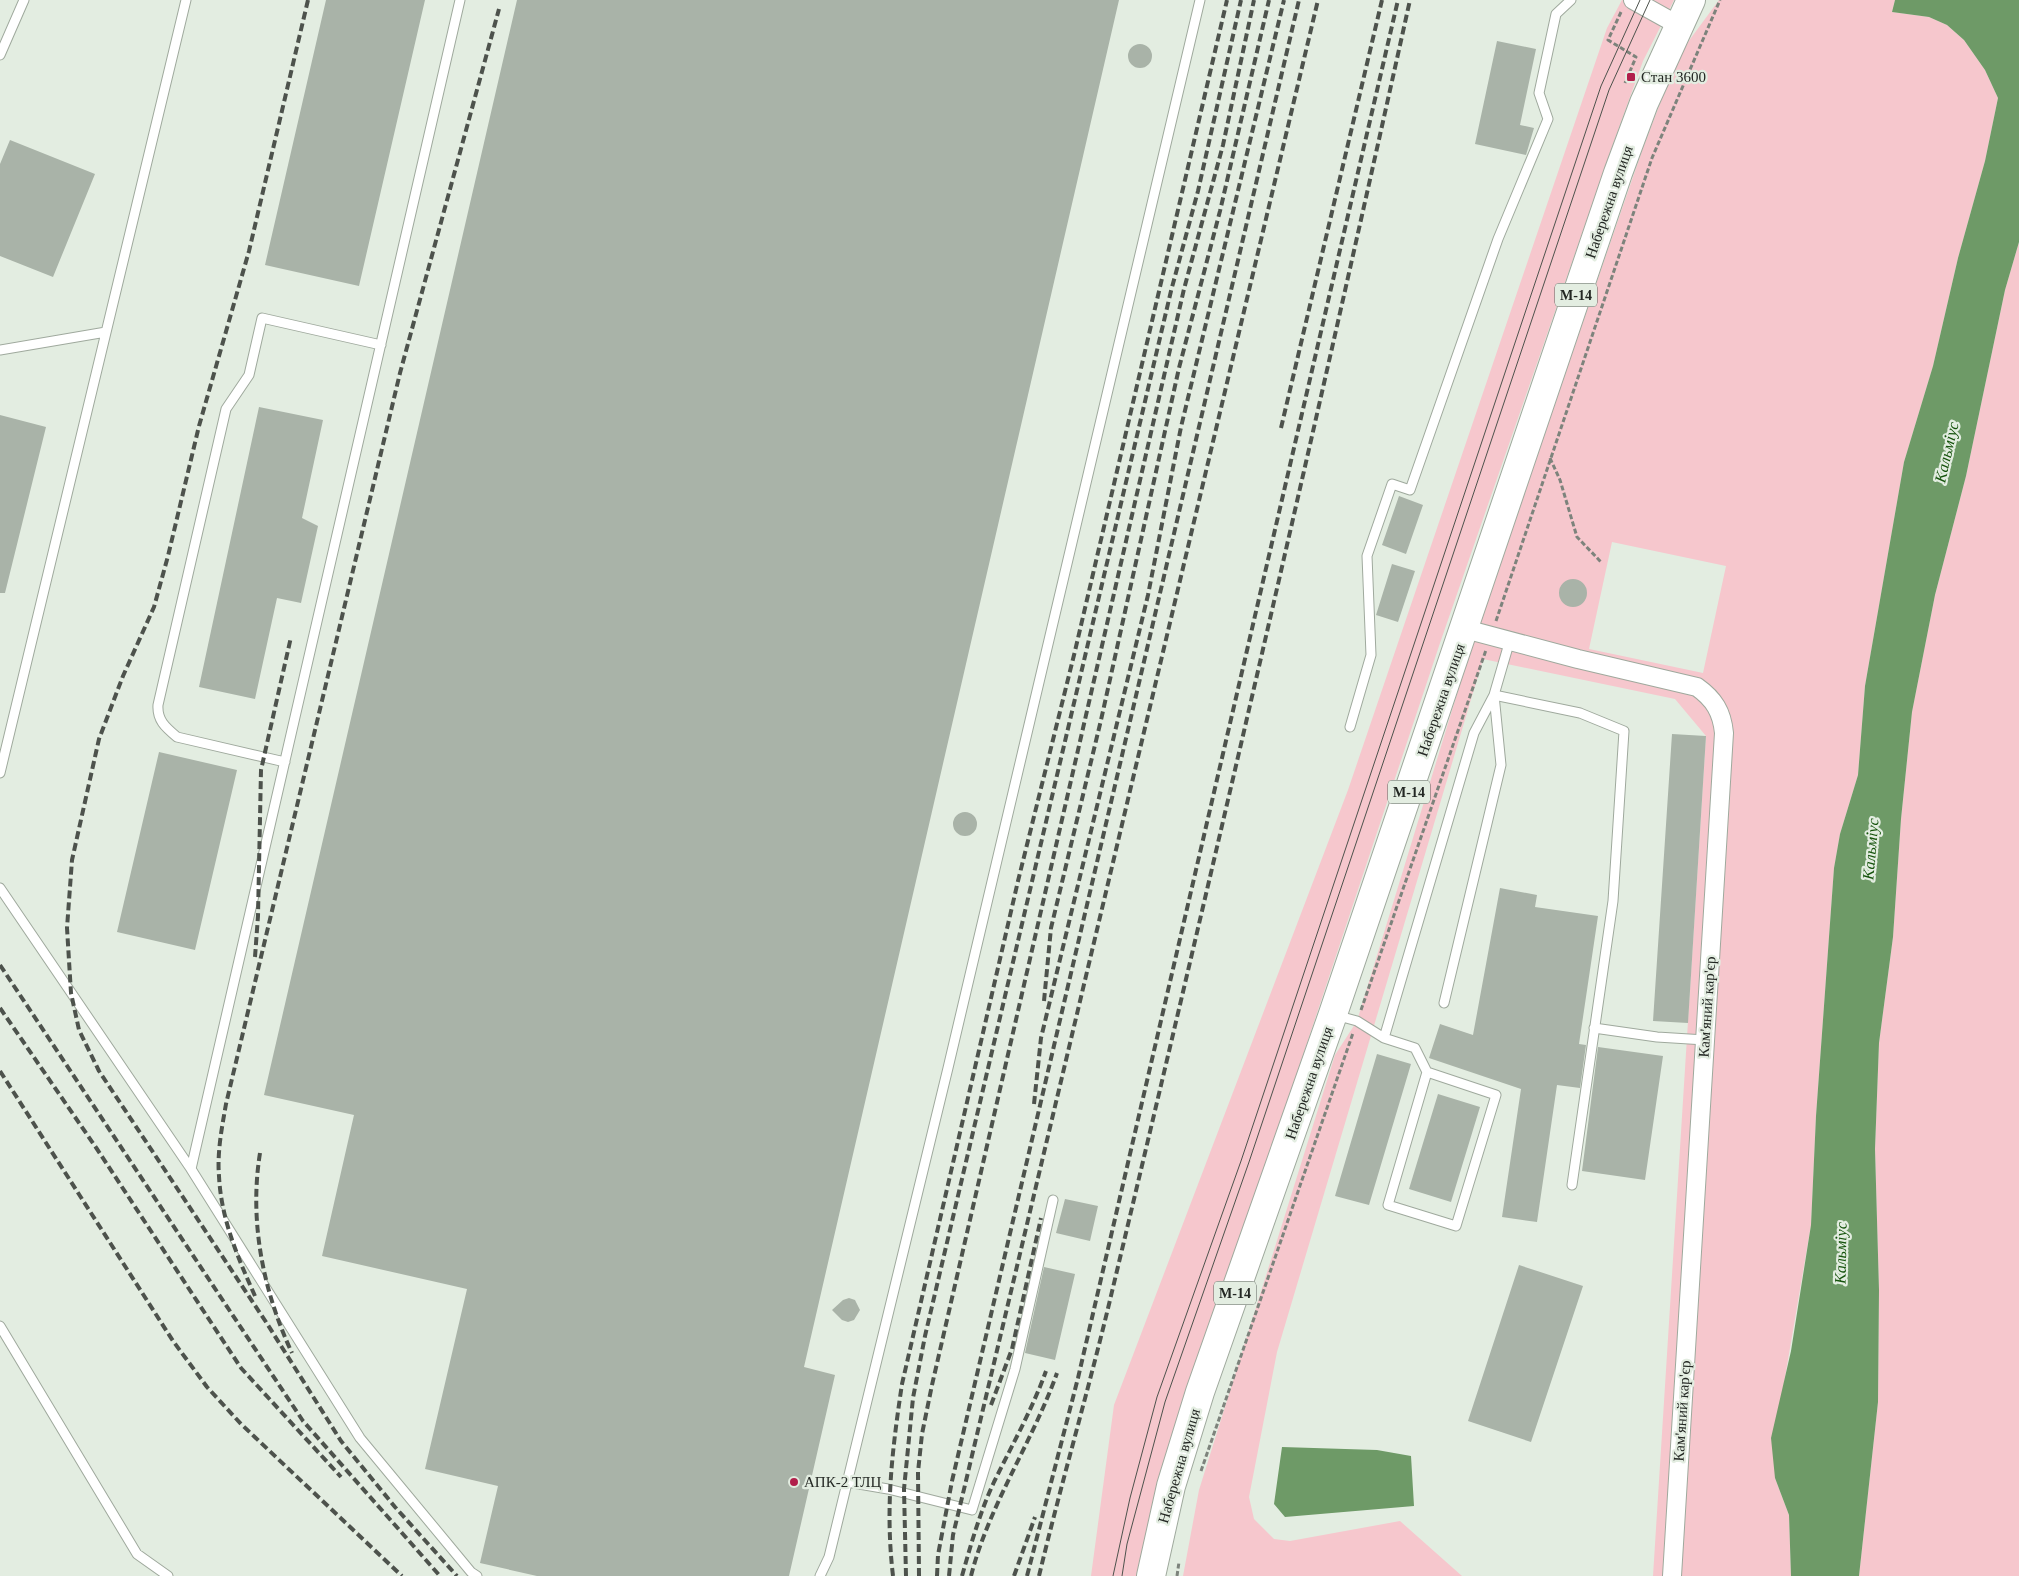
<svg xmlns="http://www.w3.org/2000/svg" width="2019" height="1576" font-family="'Times New Roman',serif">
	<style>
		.green { fill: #f6c7cd; fill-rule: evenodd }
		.water { fill: #6e9a67 }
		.building { fill: #a9b3a8 }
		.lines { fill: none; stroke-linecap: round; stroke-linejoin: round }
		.service-casing { stroke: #9fa99d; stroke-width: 11 }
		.minor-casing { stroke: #9fa99d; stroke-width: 20 }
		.trunk-casing { stroke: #9fa99d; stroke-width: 30 }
		.path { stroke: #7d837c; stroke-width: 3; stroke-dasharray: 5 2.5; stroke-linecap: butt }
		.service { stroke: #fff; stroke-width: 9 }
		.minor { stroke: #fff; stroke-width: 18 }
		.trunk { stroke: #fff; stroke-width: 28 }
		.tram { stroke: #4d524c; stroke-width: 1 }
		.rail { stroke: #4d524c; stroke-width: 4; stroke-dasharray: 8 4; stroke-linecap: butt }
		.poi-dot { fill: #b11f4b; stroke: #e3ede1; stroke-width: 2 }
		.labels { text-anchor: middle; stroke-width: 4.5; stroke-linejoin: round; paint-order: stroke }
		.shield { fill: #e3ede1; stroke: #5d625c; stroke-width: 1 }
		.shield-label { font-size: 14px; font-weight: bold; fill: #232723 }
		.poi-label { font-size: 15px; fill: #232723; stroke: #e3ede1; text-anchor: start }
		.street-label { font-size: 15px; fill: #232723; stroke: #e3ede1 }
		.water-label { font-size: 16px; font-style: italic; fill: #15530c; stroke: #e3ede1 }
	</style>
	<rect width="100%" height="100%" fill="#e3ede1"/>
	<path class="green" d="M1622,0h52l-31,61 -30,83 -173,499 -265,797 -34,136h-50l23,-171 234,-615 259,-762z
		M1719,0h176l-3,12 37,5 18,8 17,15 21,30 13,28 -13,63 -27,97 -25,108 -29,96 -39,224 -7,89 -18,59 -6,34 -18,248 -5,109 -28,164 -8,89 14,37 2,61h-138l53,-840 -31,-37 -192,-40 -206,693 -28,145 5,22 20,20 16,2 110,-20 62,55h-279l16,-86 136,-435 22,-34 119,-389 167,-484 29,-76 16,-30zM1612,542l114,24 -23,107 -114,-24z
		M2019,242v1334h-160l19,-174 1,-112 -4,-141 4,-106 14,-106 8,-118 11,-107 23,-117 31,-119 39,-186z"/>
	<path class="water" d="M1895,0h124v242l-14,48 -39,186 -31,119 -23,117 -11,107 -8,118 -14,106 -4,106 4,141 -1,112 -19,174h-68l-2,-61 -14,-37 -4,-40 20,-87 20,-126 5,-109 18,-248 6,-34 18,-59 7,-89 39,-224 29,-96 25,-108 27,-97 13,-63 -13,-28 -21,-30 -17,-15 -18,-8 -37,-5z
		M1282,1447l95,3 34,6 3,50 -129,11 -11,-13z"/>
	<path class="building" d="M326,0h99l-66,286 -94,-21z
		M517,0h602l-315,1367 31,8 -46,201h-252l-57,-13 18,-77 -73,-17 42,-180 -145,-33 32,-141 -90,-20z
		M1497,41l39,8 -16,76 14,3 -8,27 -51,-11z
		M1128 56a12 12 0 1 1 24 0a12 12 0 1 1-24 0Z
		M10,140l85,34 -42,103 -53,-21v-92z
		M259,407l64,13 -21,98 16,8 -17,77 -24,-5 -22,101 -56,-12z
		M0,415l46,12 -41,166h-5z
		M1399,496l24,9 -17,49 -24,-9z
		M1392,564l23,7 -17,51 -22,-7z
		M1559 593a14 14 0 1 1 28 0a14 14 0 1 1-28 0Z
		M1672,734l34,2 -18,287 -35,-2z
		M159,752l78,18 -42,180 -78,-18z
		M953 824a12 12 0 1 1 24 0a12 12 0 1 1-24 0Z
		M1500,888l37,7 -2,12 63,9 -19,128 7,1 -6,43 -23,-3 -20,137 -35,-5 19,-128 -92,-31 11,-34 33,11z
		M1598,1047l65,9 -18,124 -63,-9z
		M1377,1054l34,10 -42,141 -34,-9z
		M1438,1094l42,13 -29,95 -42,-13z
		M1065,1199l33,7 -8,35 -34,-8z
		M1519,1265l64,21 -52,156 -63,-21z
		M1044,1267l31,7 -20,86 -30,-7z
		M849,1298l6,2 5,10 -6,10 -6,2 -6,-2 -10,-10 11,-10z"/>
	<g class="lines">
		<defs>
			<path id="service" d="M0,55l24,-55
				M0,350l106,-18
				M1494,695l86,18 44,18 -11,170 -41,284
				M1350,727l21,-72 -4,-99 25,-72 18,6 88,-251 50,-120 -9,-26 17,-79 15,-14
				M285,762l-108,-25c-12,-10 -20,-17 -19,-32l68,-296 23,-34 13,-57 119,27
				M0,773l186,-773
				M0,888l191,281 169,269 111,134 6,4
				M1444,1003l57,-238 -7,-70
				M1335,1015l22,6 27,17 31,10 12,24 -39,133 68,21 40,-131 -69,-23
				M1594,1028l63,9 48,3
				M1384,1038l90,-305 20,-38 16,-55
				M191,1169l269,-1169
				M0,1326l137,228 31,22
				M847,1482l41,7 84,21 43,-141 38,-169
				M820,1576l9,-19 119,-489 252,-1068"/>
			<path id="minor" d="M1633,0l45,25
				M1465,629l113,30 119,28c17,12 25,25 27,46l-52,843"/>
			<path id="trunk" d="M1151,1576l20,-90 29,-94 133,-378 285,-841 26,-70 47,-103"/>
		</defs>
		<use href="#service" class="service-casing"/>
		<use href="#minor" class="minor-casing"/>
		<use href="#trunk" class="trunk-casing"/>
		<path class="path" d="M1621,12l-13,28 28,17 -11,26
			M1550,458l10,22 17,57 24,25
			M1496,621l156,-463 68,-158
			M1361,1010l125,-360
			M1201,1471l152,-438
			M1177,1576l2,-14"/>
		<use href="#service" class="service"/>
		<use href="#minor" class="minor"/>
		<use href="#trunk" class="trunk"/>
		<path class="tram" d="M1113,1576l17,-78 27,-101 84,-236 360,-1075 39,-86
			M1122,1576l5,-32 38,-142 84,-240 360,-1072 41,-90"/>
		<path class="rail" d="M308,0l-59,251 -50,175 -31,130 -14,51 -31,69 -24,63 -27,121 -5,68 4,65 8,37 20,41 167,251 75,119 54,66 62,69
			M1281,428l101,-428
			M255,957l3,-41 3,-146 30,-133
			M0,965l303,456 137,155
			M1044,1001l7,-73 50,-208 78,-352 41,-157 49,-211
			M0,1008l97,141 144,219 100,109
			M0,1071l173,270 34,46 34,37 161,152
			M1034,1104l7,-66 107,-443 33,-168 103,-427
			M260,1153c-11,68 3,138 32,200
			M255,1296c-17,-38 -34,-77 -36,-120 -2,-24 3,-49 7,-72l174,-731 99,-364
			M991,1405l21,-56 29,-131
			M893,1576c-8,-68 -1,-125 9,-192l116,-503 57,-230 152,-651
			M906,1576l-2,-87 9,-91 12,-62 246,-1045 27,-100 43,-191
			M919,1576l-1,-104 4,-38 10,-49 252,-1096 39,-144 31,-145
			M937,1576l1,-21 14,-74 347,-1481
			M949,1576l4,-41 7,-29 358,-1506
			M962,1576c9,-32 18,-64 32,-94 18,-37 38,-72 52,-111
			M971,1576c18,-71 61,-133 86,-203
			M1014,1576l21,-59
			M1027,1576l51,-198 320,-1378
			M1039,1576c22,-92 49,-184 71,-276 103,-432 204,-866 300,-1300"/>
	</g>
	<g class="poi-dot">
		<rect x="1626" y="72" width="10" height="10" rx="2.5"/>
		<circle cx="794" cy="1482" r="5"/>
	</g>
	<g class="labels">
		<g class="shield">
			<rect x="1555" y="283.5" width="42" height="23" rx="4"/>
			<rect x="1388" y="780.5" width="42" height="23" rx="4"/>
			<rect x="1214" y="1281.5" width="42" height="23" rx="4"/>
		</g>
		<g class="shield-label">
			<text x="1576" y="300">М-14</text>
			<text x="1409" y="797">М-14</text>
			<text x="1235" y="1298">М-14</text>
		</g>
		<g class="poi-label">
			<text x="1641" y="82">Стан 3600</text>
			<text x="804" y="1487">АПК-2 ТЛЦ</text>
		</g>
		<g class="street-label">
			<text transform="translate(1609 202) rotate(-71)" y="5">Набережна вулиця</text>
			<text transform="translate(1441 700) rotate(-71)" y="5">Набережна вулиця</text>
			<text transform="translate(1707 1007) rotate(-86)" y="5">Кам'яний кар'єр</text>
			<text transform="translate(1309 1083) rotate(-71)" y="5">Набережна вулиця</text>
			<text transform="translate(1682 1411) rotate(-86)" y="5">Кам'яний кар'єр</text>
			<text transform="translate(1179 1466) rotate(-74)" y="5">Набережна вулиця</text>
		</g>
		<g class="water-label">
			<text transform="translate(1946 452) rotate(-77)" y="6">Кальміус</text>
			<text transform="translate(1870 849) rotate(-85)" y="6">Кальміус</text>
			<text transform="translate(1840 1253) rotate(-89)" y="6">Кальміус</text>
		</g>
	</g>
</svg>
